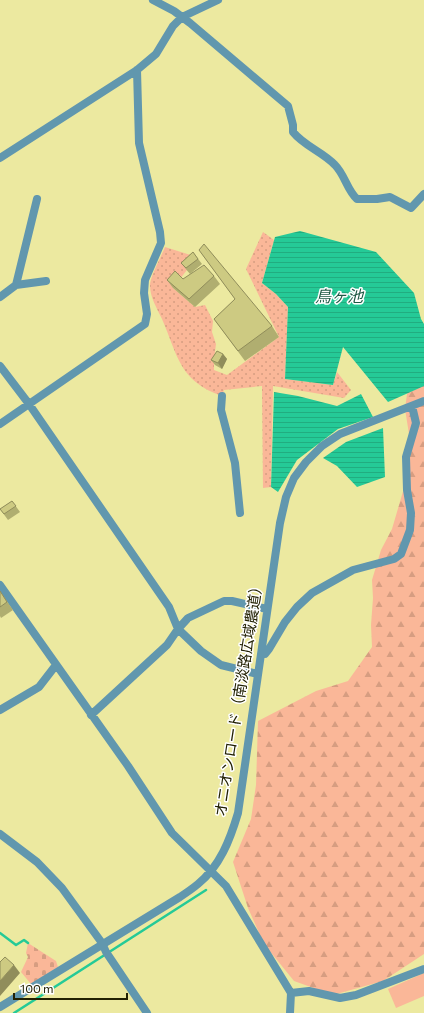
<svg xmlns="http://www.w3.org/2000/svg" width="424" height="1013" font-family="Commissioner,'Noto Sans JP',sans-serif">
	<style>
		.grass { fill: url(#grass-dots) }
		.forest { fill: url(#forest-firs) }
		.cemetery { fill: url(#cemetery-stones) }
		.garden { fill: #fab798 }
		.water { fill: url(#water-rules) }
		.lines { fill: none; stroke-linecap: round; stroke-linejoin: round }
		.stream { stroke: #25ca97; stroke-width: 2.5 }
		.minor { stroke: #6197ae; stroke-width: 8 }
		.wall { fill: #b0ae70 }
		.shaded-wall { fill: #908d5b }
		.building { fill: #cdca82; stroke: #908d5b }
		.labels { text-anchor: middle; stroke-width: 3; stroke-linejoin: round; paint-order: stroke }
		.street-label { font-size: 15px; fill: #222103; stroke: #fff }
		.water-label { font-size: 16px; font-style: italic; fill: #1e5944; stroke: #fff }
	</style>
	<defs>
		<pattern id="grass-dots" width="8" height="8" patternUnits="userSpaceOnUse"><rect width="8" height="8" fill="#fab798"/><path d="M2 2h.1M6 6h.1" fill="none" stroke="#d69d81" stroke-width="1.8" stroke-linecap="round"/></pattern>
		<pattern id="forest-firs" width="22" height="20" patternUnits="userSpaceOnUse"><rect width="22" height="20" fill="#fab798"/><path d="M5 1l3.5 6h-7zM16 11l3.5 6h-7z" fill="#d69d81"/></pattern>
		<pattern id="cemetery-stones" width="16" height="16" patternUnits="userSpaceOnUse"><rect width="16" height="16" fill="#fab798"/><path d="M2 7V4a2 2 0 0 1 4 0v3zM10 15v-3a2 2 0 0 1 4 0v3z" fill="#d69d81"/></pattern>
		<pattern id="water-rules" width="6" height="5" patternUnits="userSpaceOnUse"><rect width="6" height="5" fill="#25ca97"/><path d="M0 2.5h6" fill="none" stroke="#21ad80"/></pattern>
	</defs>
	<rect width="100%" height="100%" fill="#ece9a0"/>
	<path class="grass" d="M263,232l11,8 -12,43 14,11 12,13 -3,72 48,6 4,-13 14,18 -7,8 -71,-12 -2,101 -8,1 -1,-102 -38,4 -2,6c-43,-15 -44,-40 -60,-77 -5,-11 -12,-21 -12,-34 0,-8 12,-30 15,-38l32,10 -24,31 22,19 10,-2 8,16 -1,11 4,12 -2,15v11l13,5 52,-38 -33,-68z"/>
	<path class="forest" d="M424,371v583l-41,27 -50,14 -39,-14 -30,-37 -16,-36 -15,-46 18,-43 5,-34 2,-64 58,-30 32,-10 24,-34 -1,-22 2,-27 -1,-18 9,-30 11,-21 12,-41 5,-54 -4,-25 2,-15z"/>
	<path class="cemetery" d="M28,943l28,18 2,6 -27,17 -10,-12 7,-15 -2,-4z"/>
	<path class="garden" d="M424,973v23l-28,12 -8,-19z"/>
	<path class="water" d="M300,231l76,21 38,41 7,26 3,5v62l-36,16 -45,-55 -10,38 -48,-6 3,-72 -12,-13 -14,-11 13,-46z
		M274,392l24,4 39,10 24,-12 12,23 -35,12 -41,31 -19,32 -7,-5z
		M383,428l2,49 -28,10 -20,-21 -14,-8 23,-16z"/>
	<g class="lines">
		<path class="stream" d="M0,933l16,12 8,-5 4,3
			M14,1013l192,-123"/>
		<path class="minor" d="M153,0l21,11 16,12 98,83 5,19v7c11,14 30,20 42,33 10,10 12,25 22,34h20l13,-2 21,11 13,-14
			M0,158l137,-88 19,-16 17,-28 9,-9 36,-17
			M16,285l21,-86
			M0,297l16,-12 30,-4
			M0,366l29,38 140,203 9,22 23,22 20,14 37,9
			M222,396l-1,14 14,53 5,50
			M0,424l145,-100 2,-10 -3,-21 1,-13 16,-37 -1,-11 -21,-89 -2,-73
			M0,585l128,181 44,67 54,53 65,107 -1,20
			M261,654h4l4,-5 16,-27 12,-15 15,-14 41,-23 41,-11 7,-5 9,-24 1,-17 -4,-23 -1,-33 10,-34 -4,-17
			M0,710l39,-23 17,-22
			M91,715l76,-70 11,-16 10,-11 36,-17h8l35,8
			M0,834l37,28 25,26 40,55 4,9 41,61
			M291,993l18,-2 31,7 16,-3 68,-26
			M0,1007l180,-110c6,-4 12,-8 18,-13 22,-18 32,-44 40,-71l42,-290 6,-26 8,-19 12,-16 16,-16 18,-12 84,-33"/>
	</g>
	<path class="wall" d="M199,250l73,76 7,11 -34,24 -31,-42 21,-20z
		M193,252l9,12 -12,10 -5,-6 -4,-5z
		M214,276l6,8 -25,23 -22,-19 -6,-8 16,-1z
		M223,354l4,5 -5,10 -7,-4 -4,-5z
		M12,501l8,11 -12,8 -8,-11z
		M0,591l13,19 -12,8 -1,-2z"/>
	<path class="shaded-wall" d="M223,354l4,5 -5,10 -4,-6z
		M14,965l6,8 -20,23v-15z"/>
	<path class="building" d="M204,244l68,82 -34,25 -24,-32 21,-20 -36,-49z
		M193,252l5,7 -12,9 -5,-5z
		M204,265l10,11 -25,23 -22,-19 8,-9 8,8z
		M217,351l6,3 -5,9 -7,-3z
		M12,501l4,5 -12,8 -4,-5z
		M0,591l7,11 -7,5z
		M5,957l9,8 -14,16v-19z"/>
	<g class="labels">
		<g class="street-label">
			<text transform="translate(239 698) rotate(-81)" y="5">オニオンロード（南淡路広域農道）</text>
		</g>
		<g class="water-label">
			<text x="339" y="302">鳥ヶ池</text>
		</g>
	</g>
	<path d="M14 993v6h113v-6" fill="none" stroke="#222103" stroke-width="2"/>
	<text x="20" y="993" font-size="12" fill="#222103" stroke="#ffffff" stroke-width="3" paint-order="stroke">100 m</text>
</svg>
